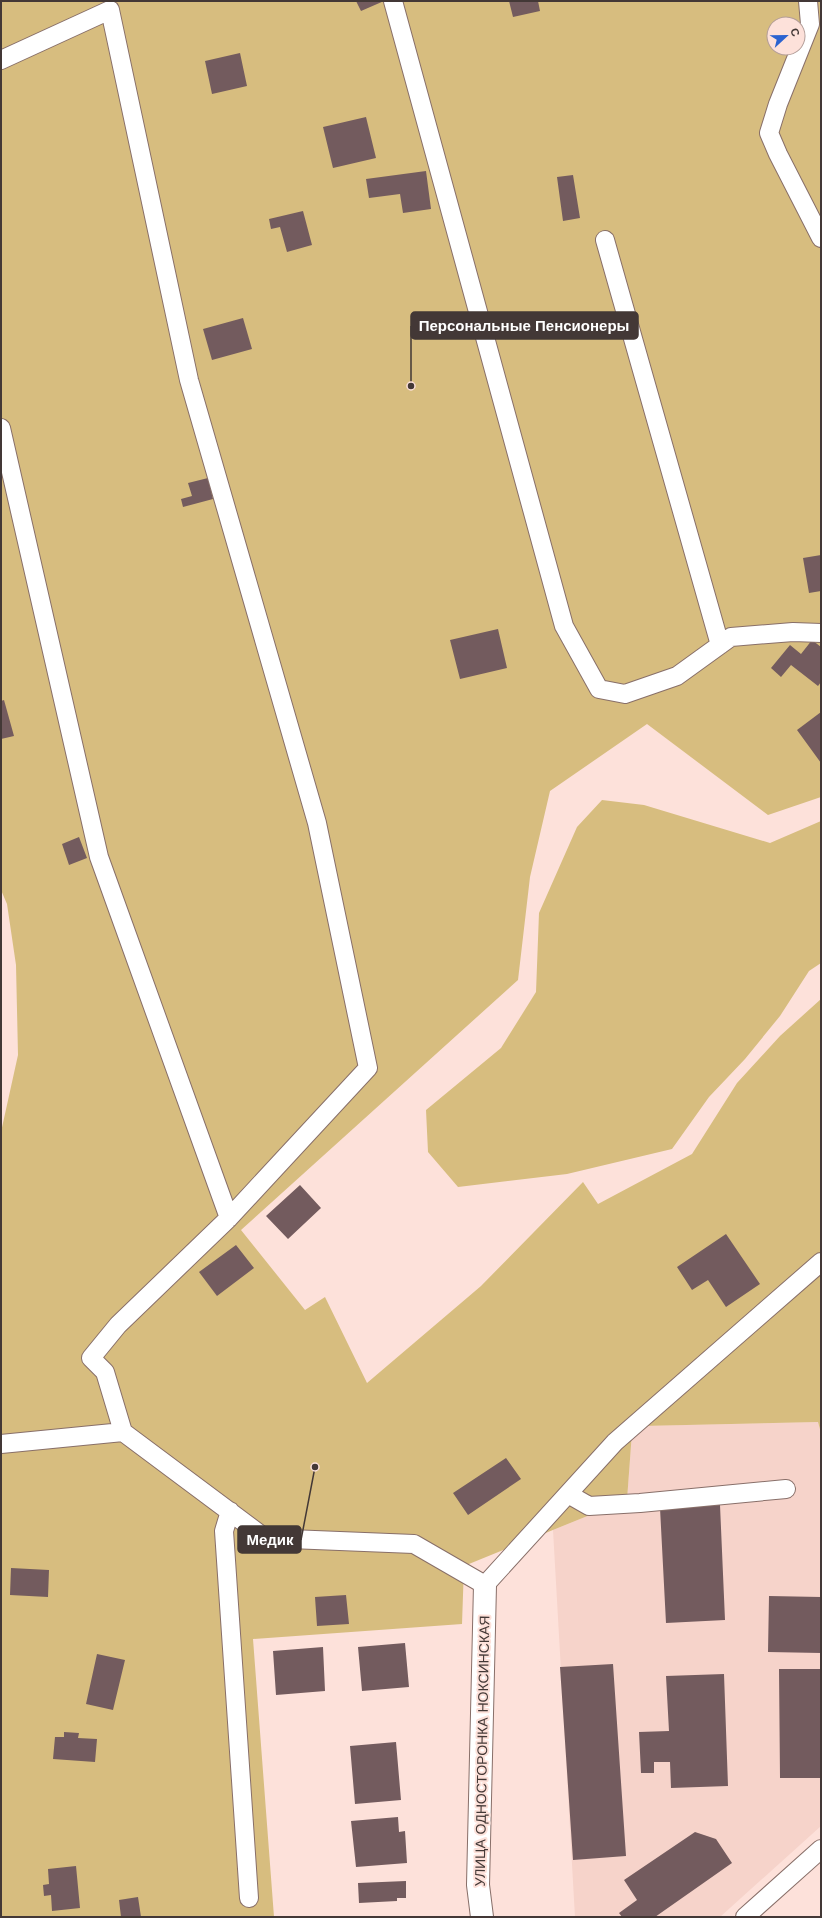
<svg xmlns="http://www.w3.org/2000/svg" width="822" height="1918" font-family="'Work Sans',sans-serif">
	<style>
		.built { fill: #f6d3ca }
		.green { fill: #d7bd7f; fill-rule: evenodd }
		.building { fill: #735b5e }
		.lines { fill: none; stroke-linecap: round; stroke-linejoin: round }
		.lane-casing { stroke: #886f69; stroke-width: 20 }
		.street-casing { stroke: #886f69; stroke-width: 24 }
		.lane { stroke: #fff; stroke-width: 18 }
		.street { stroke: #fff; stroke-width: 22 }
		.labels { text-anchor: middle; stroke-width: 4; stroke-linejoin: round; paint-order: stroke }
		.street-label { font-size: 14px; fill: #433836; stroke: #fde1da }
		.leader { fill: none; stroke: #433836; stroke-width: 1.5 }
		.callout-dot { fill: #433836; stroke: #fde1da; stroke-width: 1.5 }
		.callout { fill: #433836; stroke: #433836; stroke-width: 1.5 }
		.callout-label { font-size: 15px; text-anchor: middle; font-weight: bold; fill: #fff }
	</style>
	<rect width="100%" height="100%" fill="#fde1da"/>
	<path class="built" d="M818,1422l3,11v393l-101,91h-145l-22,-387 74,-30 5,-68 10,-6z"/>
	<path class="green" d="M1,1h820v796l-53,18 -121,-91 -97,67 -20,86 -12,103 -277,250 64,80 20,-13 42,86 114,-97 102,-104 15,22 94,-50 45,-71 43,-47 41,-37v434l-3,-11 -176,4 -10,6 -5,68 -163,66 -2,58 -209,15 21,278h-273v-785l17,-77 -2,-90 -9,-61 -6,-14zM774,24h24v24h-24z
		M602,800l42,5 126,38 51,-22v142l-12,8 -29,45 -35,43 -36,38 -37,52 -105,25 -109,13 -30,-35 -2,-42 75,-62 35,-56 3,-79 38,-86z"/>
	<path class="building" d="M356,1h28l-23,10z
		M509,1h29l2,10 -27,6z
		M240,53l7,33 -35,8 -7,-33z
		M366,117l10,41 -43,10 -10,-41z
		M426,171l5,38 -28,4 -3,-19 -31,4 -3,-19z
		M573,175l7,43 -17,3 -6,-44z
		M303,211l9,34 -25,7 -7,-25 -9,2 -2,-10z
		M243,318l9,31 -40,11 -9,-31z
		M208,478l5,21 -30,8 -2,-8 11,-3 -4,-13z
		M821,555v36l-12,2 -6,-35z
		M498,629l9,39 -47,11 -10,-39z
		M812,640l9,7v35l-3,4 -27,-21 -10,12 -10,-9 19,-23 11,9z
		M4,700l10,36 -13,3v-38z
		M821,712v51l-24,-33z
		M79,837l8,21 -18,7 -7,-21z
		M300,1185l21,23 -33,31 -22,-23z
		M726,1234l34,50 -34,23 -18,-27 -16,10 -15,-23z
		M236,1245l18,23 -37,28 -18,-24z
		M506,1458l15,21 -53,36 -15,-22z
		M720,1505l5,115 -59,3 -6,-115z
		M11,1568l38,2 -1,27 -38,-2z
		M346,1595l3,29 -32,2 -2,-29z
		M769,1596l52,1v56l-53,-1z
		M405,1643l4,44 -47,4 -4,-44z
		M323,1647l2,44 -49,4 -3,-44z
		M97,1654l28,6 -12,50 -27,-6z
		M613,1664l13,192 -53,4 -13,-193z
		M779,1669h42v109h-41z
		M724,1674l4,112 -57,2 -1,-26h-16v11h-13l-2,-41 30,-1 -3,-55z
		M64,1732l15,1 -1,5 19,1 -2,23 -42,-3 2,-22h9z
		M396,1742l5,58 -46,4 -5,-58z
		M398,1817l1,15 6,-1 2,32 -51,4 -5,-46z
		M695,1832l21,7 16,24 -77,54h-33l-3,-4 18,-13 -13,-20z
		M76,1866l4,42 -28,3 -1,-16 -7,1 -1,-11 6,-1 -1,-15z
		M406,1881v17h-9v3l-38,2 -1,-20z
		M138,1897l3,20h-20l-2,-17z"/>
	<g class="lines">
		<defs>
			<path id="lane" d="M393,1l171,625 35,63 26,5 52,-18 54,-39 62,-5 28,1
				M808,1l2,23 -32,80 -9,29 9,21 43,84
				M1,60l109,-50 79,370 128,443 51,245 -139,150 -111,107 -27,33 14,14 18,60 142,106 149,6 71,41 130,-143 206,-180
				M605,240l115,405
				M1,428l98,429 130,361
				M1,1444l122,-12
				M568,1494l21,12 51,-3 146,-14
				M230,1511l-6,20 25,367
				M745,1917l76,-68"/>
			<path id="street" d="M482,1917l-4,-32 7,-300"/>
		</defs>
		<use href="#lane" class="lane-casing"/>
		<use href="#street" class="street-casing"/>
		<use href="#lane" class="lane"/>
		<use href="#street" class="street"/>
	</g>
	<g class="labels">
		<g class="street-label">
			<text transform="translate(482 1751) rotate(-89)" y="5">УЛИЦА ОДНОСТОРОНКА НОКСИНСКАЯ</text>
		</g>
	</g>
	<path class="leader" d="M411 386L411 326M315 1467L301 1540"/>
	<g class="callout-dot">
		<circle cx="411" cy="386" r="4"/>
		<circle cx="315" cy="1467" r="4"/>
	</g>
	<g class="callout">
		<rect x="411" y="312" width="227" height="27" rx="4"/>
		<rect x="238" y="1526" width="63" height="27" rx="4"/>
	</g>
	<g class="callout-label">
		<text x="524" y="331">Персональные Пенсионеры</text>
		<text x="270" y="1545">Медик</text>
	</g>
	<rect width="822" height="1918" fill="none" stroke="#433836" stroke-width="4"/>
	<g transform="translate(786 36) rotate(68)"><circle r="19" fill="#fde1da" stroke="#b39d98"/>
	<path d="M0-3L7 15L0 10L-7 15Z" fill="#2b63d0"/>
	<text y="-6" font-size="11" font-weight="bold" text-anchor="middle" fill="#433836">С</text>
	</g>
</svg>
